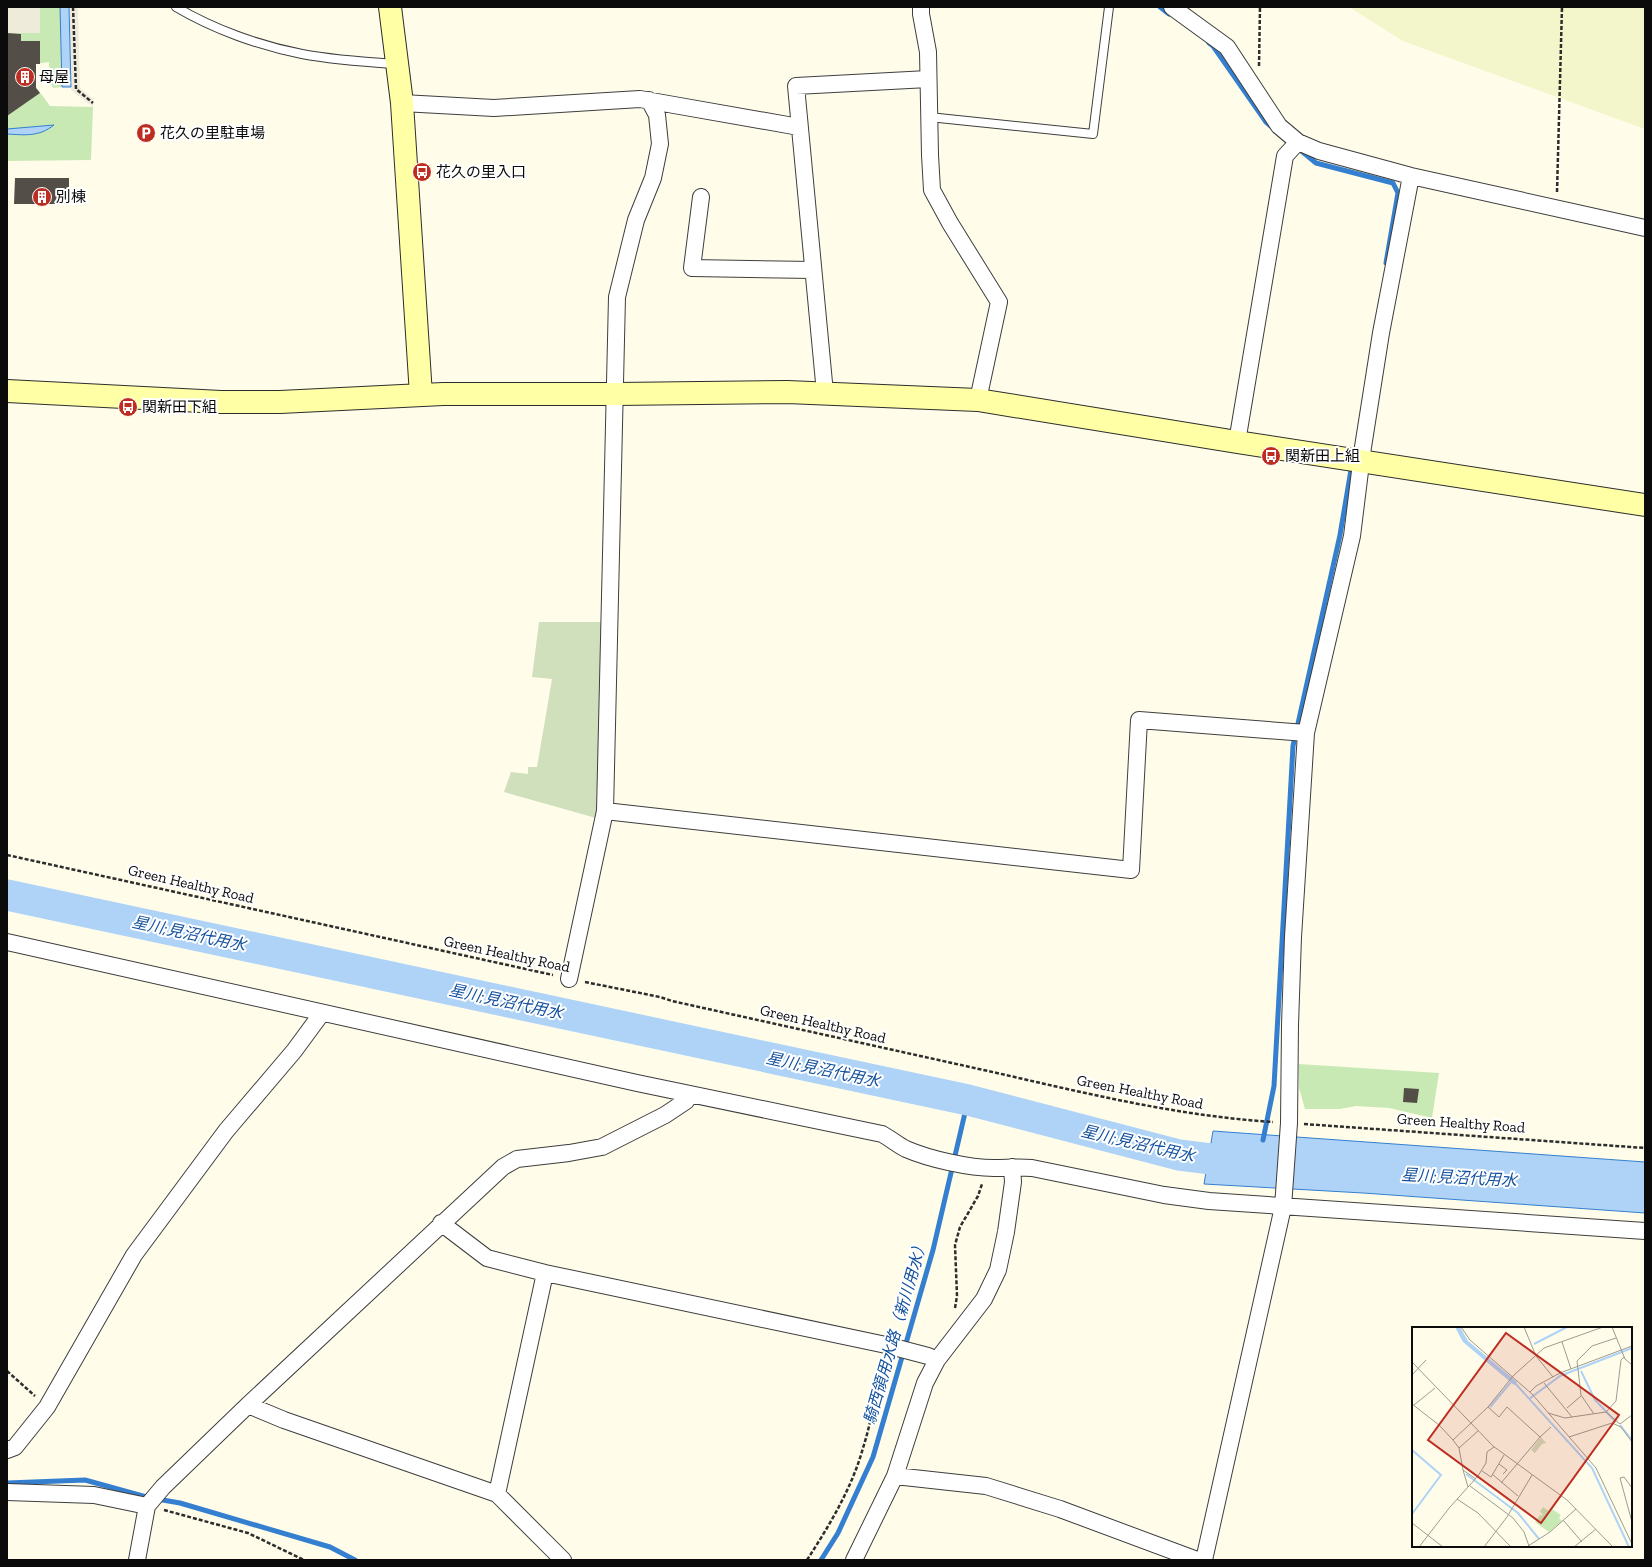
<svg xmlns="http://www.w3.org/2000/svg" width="1652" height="1567" font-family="'Zilla Slab','Noto Sans JP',serif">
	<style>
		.farmland { fill: #f3f5ca }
		.green { fill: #c9e9b4 }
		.cemetery { fill: #d0e0bc }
		.plaza { fill: #eeebda }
		.water { fill: #aed3f7; stroke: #347fcf }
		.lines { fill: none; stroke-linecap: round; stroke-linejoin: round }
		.stream { stroke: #347fcf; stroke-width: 5 }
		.river { stroke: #aed3f7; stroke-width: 31 }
		.building { fill: #544e48 }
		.lane-casing { stroke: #3e3e3e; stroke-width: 10 }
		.street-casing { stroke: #3e3e3e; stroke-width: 18 }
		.secondary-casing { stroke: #2d2d2d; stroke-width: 24 }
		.path { stroke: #2d2d2d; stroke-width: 2.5; stroke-dasharray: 4 2; stroke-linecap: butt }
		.lane { stroke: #fff; stroke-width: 8 }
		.street { stroke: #fff; stroke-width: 16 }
		.secondary { stroke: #ffffa5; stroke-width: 22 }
		.labels { text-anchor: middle; stroke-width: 4; stroke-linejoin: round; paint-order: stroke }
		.poi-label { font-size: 15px; fill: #0b0b0b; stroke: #fff; text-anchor: start }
		.street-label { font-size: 15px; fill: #0b0b0b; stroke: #fff }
		.water-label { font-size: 16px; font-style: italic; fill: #14529e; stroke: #fff }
		.inset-river { fill: none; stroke: #aed3f7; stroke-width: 2 }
		.inset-road { fill: none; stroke: #9d9c91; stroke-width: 1 }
		.view { fill: #bd2d22; fill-opacity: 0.15; stroke: #bd2d22; stroke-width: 2 }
		.inset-edge { fill: none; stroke: #0b0b0b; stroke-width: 2 }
	</style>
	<rect width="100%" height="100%" fill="#fffdea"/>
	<path class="farmland" d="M1349,7h296v122l-242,-88z"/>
	<path class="green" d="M7,7h53l2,80 -9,1 -3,-6 -1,-20 -13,2v23l14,19 43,1 -2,53 -84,1z
		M1299,1064l140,9 -7,45 -43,-10 -33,-2 -16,3h-35l-6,-21z"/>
	<path class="cemetery" d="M539,622h63l-6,196 -92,-26 7,-20 17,2v-7h9l15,-88 -20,-2z"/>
	<path class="plaza" d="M7,7h33v26h-33z
		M69,7h9l2,81 13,11v8l-22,-17z"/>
	<path class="water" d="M60,7h9l2,80h-9z
		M54,125c-15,12 -29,10 -47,9v-5z
		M1213,1131l432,31v51l-282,-20 -159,-9z"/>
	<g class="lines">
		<path class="stream" d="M1160,7l9,7
			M1209,43l4,3 53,76 7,6
			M1299,149l17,14 77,20 5,10 -12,70
			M1263,1140l11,-54 19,-340 47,-211 12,-71
			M7,1483l78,-3 65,18
			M157,1499l23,4 150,44 25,13
			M821,1560l17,-27 35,-76 60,-207 35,-150"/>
		<path class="river" d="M7,895l961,205 211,55 72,9"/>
	</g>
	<path class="building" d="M7,33l14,1v7h19v23h-4v24l4,5 -33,23z
		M15,178h54v26h-55z
		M1404,1088l15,1 -2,14 -14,-1z"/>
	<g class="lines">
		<defs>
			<path id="lane" d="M176,7c37,22 84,39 126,47 31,6 63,8 94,10
				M929,117l164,17 16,-127"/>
			<path id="street" d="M921,7v7l7,38 2,103 2,35 18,33 49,79 -21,98
				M1172,7l55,40 52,79 19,16 21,9 92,25 234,52
				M649,100l8,15 3,29 -7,34 -17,42 -19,77 -12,514 526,59 8,-150 167,13
				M402,103l92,5 146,-9 159,28
				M701,197l-9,71 121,2
				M825,393l-29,-307 132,-7
				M1237,442l48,-286 13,-14
				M7,942l630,141 245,51c9,5 16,11 24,15 23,10 63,19 88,19 13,0 25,-1 38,0l132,27 45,6 436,30
				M569,979l36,-168
				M441,1223l46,35 58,15 341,72 42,11 9,4
				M248,1405l36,15 213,74 66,66
				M7,1450l8,-3 32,-40 87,-152 92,-124 68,-80 28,-38
				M895,1476l91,10 74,23 137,51
				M7,1492l87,3 53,11
				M497,1494l48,-221
				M137,1560l10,-54 16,-19 85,-82 255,-238 14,-8 52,-6 33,-6 63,-32 21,-14 4,-6
				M854,1560l41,-84 30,-93 12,-23 47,-61 14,-29 8,-38 7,-50 -1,-15
				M1204,1560l79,-353 6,-84 1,-98 3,-88 13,-204 46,-197 11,-89 18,-114 30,-157"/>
			<path id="secondary" d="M390,7l12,96 19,292
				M7,391l214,11h59l163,-8h173l171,-2 191,8 259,42 408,63"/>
		</defs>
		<use href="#lane" class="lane-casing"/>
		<use href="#street" class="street-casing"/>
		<use href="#secondary" class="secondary-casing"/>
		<path class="path" d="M73,7l3,82 17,14
			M1259,66l1,-59
			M1557,192l5,-185
			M7,855l546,120
			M585,982l75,15 12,4c108,24 217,48 325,72 92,21 182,43 276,49
			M1304,1124l341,24
			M955,1308l2,-12 -2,-51 5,-18 18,-31 4,-12
			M7,1371l28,25
			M164,1510l84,23 56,27
			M807,1560c22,-34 45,-72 56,-112 9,-28 13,-58 20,-87"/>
		<use href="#lane" class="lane"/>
		<use href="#street" class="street"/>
		<use href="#secondary" class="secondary"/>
	</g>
	<defs>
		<symbol id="building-disc" viewBox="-11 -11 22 22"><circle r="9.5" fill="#bd2d22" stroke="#fff"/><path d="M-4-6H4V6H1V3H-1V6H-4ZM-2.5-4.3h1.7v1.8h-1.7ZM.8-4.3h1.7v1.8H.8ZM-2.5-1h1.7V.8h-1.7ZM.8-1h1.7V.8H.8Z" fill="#fff"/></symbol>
		<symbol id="parking-disc" viewBox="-11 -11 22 22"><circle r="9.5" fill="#bd2d22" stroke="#fff"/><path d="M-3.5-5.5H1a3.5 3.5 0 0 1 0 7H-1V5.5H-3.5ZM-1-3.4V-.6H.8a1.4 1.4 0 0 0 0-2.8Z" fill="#fff"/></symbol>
		<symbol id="bus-disc" viewBox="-11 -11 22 22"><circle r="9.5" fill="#bd2d22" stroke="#fff"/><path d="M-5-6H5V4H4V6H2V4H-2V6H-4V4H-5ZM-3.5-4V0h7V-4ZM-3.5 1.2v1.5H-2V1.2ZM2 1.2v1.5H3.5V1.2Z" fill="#fff"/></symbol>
	</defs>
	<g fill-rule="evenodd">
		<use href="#building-disc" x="14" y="66" width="22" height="22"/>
		<use href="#parking-disc" x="135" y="122" width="22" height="22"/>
		<use href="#bus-disc" x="411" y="161" width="22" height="22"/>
		<use href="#building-disc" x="31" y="186" width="22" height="22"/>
		<use href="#bus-disc" x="117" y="396" width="22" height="22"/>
		<use href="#bus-disc" x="1260" y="445" width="22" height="22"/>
	</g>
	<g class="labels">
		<g class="poi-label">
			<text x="39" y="82">母屋</text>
			<text x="160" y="138">花久の里駐車場</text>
			<text x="436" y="177">花久の里入口</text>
			<text x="56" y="202">別棟</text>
			<text x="142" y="412">関新田下組</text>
			<text x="1285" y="461">関新田上組</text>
		</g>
		<g class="street-label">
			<text transform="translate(191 884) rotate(13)" y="5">Green Healthy Road</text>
			<text transform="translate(507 954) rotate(12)" y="5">Green Healthy Road</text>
			<text transform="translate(823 1024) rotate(13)" y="5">Green Healthy Road</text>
			<text transform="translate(1140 1092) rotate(11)" y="5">Green Healthy Road</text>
			<text transform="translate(1461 1123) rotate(4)" y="5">Green Healthy Road</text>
		</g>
		<g class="water-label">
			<text transform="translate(189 933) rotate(12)" y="6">星川;見沼代用水</text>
			<text transform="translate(506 1001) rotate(12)" y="6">星川;見沼代用水</text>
			<text transform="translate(823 1069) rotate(12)" y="6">星川;見沼代用水</text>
			<text transform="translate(1138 1143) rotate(13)" y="6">星川;見沼代用水</text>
			<text transform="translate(1459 1177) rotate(3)" y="6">星川;見沼代用水</text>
			<text transform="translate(895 1331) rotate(-74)" y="6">騎西領用水路（新川用水）</text>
		</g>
	</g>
	<g transform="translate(1412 1327)">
		<rect width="220" height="220" fill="#fffdea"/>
		<path d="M131,180l7,5 2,-3 9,6 -2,3 3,3 -13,11 -14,-10 6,-8v2l2,-1 -3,-4z" fill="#c9e9b4"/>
		<path d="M129,110l5,6 -4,1 -7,9 -4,-3z" fill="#d0e0bc"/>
		<path d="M43,0h5l8,14 49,41 -3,3 -51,-43z" fill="#aed3f7"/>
		<path class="inset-river" d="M122,17l33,-17M169,44l14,29 21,22M101,54l79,87 37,79M117,72l31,-23 72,-28M78,80l21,-25M208,98l12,15M0,123l29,25 -29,39M54,147l52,39 21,26"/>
		<path class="inset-road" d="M49,0l9,13 62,54 64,74 36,76M112,0l12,29 17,21M200,0l13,32 7,6M150,15l9,27M0,35l81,84 74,54 46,47M0,48l14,-15M132,56l28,34M118,65l6,-6 24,-13 72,-27M0,77l27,21 14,15 6,8 4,22 13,9M2,78l21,-17M76,80l11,10 8,-10 33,30 -39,46M155,81l14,-12M194,85l14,12M136,86l17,5 41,-6 10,-11 5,-41 3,-3M182,87l-13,-19 -4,-34 15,-15 24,-8M208,97l12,-9M128,110l11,-10M157,110l43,-14 9,4 11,15M41,113l35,-33 25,-31 31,-28 59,-21M47,121l19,-17M87,137l8,6 -4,4M51,143l5,17M70,144l9,6 13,-22M80,147l26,22M58,159l43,32 11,14 5,14M220,161l-8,-11 -4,1 12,44M45,172l21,14 33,34M151,193l19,22M0,196l31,24M116,219l22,-14 26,-23M7,220l31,-40 28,-31 8,-13 1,-11 7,-5M72,220l23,-30 25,-42M162,220l22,-18"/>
		<path class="view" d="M94,6l113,82 -78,108 -113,-83z"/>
		<rect width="220" height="220" class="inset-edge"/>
	</g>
	<rect width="1652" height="1567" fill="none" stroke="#0b0b0b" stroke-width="16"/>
</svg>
